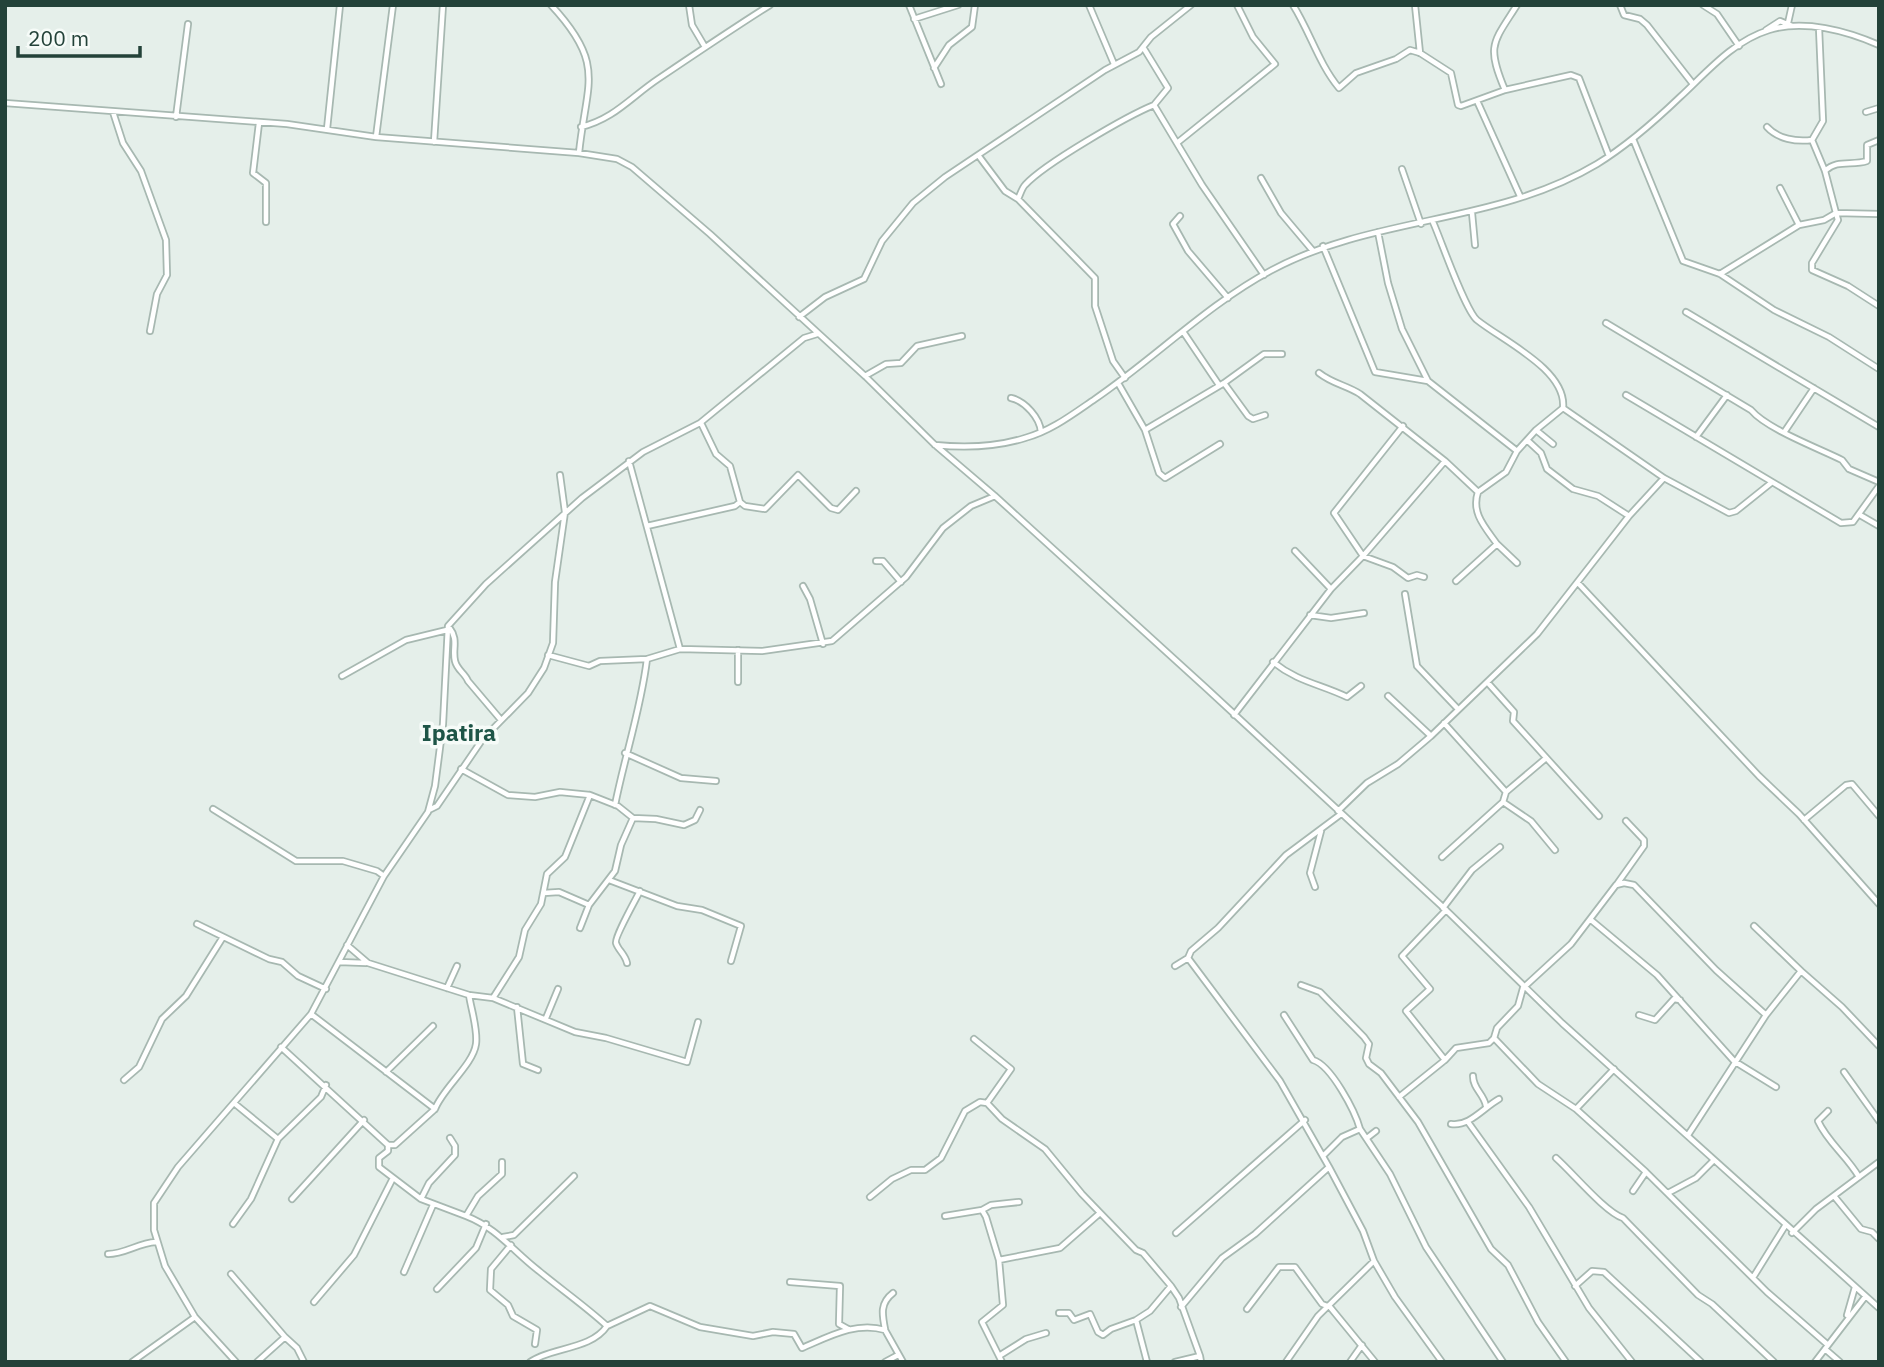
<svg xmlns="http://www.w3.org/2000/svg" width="1884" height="1367" font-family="'IBM Plex Sans',sans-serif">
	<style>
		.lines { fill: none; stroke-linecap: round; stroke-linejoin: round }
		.street-casing { stroke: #a7b8b1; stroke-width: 8 }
		.street { stroke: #fff; stroke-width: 4.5 }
		.labels { text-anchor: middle; stroke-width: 7; stroke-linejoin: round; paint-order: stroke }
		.quarter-label { font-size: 23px; font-weight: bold; fill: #1e5547; stroke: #f6fbf8 }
	</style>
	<rect width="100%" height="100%" fill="#e5efea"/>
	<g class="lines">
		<defs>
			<path id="street" d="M551,5c56,60 35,78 28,148
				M689,5l3,20 13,22
				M909,5l32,79
				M1089,5l25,59
				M1293,5c17,27 26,59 46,83l17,-15 40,-14 14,-9 10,3 31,20 7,32 3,1 44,-16c-19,-45 -12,-47 12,-85
				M1415,5l5,48
				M1620,5l4,10 16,4 7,6 46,59
				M1703,5l14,9 22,32
				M914,19l44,-14
				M1788,23l4,-18
				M1766,30l14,-9 12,5
				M1143,47l25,41 -14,17 48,80 62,90
				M934,68l15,-23 23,-18 3,-22
				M1505,90l66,-15 8,3 30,78
				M5,103l282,21 89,13 203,16 38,6 15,8 78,67 155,142 69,68 61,52 210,191 241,223 116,113 317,285
				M1478,103l42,93
				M113,112l10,31 18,28 25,69 1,35 -10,19 -7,37
				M1866,112l13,-4
				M176,117l12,-93
				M259,123l-6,50 13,10v39
				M581,127c33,-8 50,-30 77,-48 37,-25 74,-50 112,-74
				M1767,127c11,12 29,15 45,13
				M327,129l13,-124
				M376,137l17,-132
				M1633,139l50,122 37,13 54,36 55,27 50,32
				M434,142l9,-137
				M1177,143l98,-79 -22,-27 -16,-32
				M978,155l27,36 13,8 77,79v28l18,55 12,17
				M1402,169l19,55
				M1825,171c12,-12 27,-5 42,-10v-16l12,-5
				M1261,178l20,35 32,38
				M1780,188l19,37
				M1018,199c2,-4 4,-11 7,-14 19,-21 102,-69 129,-80
				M1472,213l3,32
				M1879,214l-43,-1 2,7 -26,43v7l36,16 31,20
				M1180,216l-7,8 15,27 40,47
				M1433,222c8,18 32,88 44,98 26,21 90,50 86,88l-27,22
				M1323,246l52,126 53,9
				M1720,274l79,-49 25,-5 12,-7 -11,-42 -13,-31 11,-19 -4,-93
				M1686,312l193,115
				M799,317l26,-20 39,-18 18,-38 31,-38 32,-26 160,-107 34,-18 12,-15 40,-32
				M1606,323l145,87c16,19 67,38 91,50l7,9 30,13
				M1184,333l35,52
				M1319,373c14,11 27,12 41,21l85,67
				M865,376l21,-12 15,-1 16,-17 45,-10
				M1118,383l27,47 14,43 6,5 55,-34
				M1224,383l40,-29h18
				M1626,395l215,128 12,-1 26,-36
				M1011,398c14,3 29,20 30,34
				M1563,408l101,70 65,35 7,-2 35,-28
				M701,423l15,31 14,12 10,36
				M1403,426l-69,87 29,43 30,11 15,11 9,-3 7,2
				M1145,430l79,-47 24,33 5,3 12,-4
				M1785,431l29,-43
				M1696,437l31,-42
				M1527,440l14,13 6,16 26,20 25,7 31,20
				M935,445c30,3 61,2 90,-7 26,-7 48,-24 70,-39 60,-41 113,-95 177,-129 103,-55 223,-45 325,-106 31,-19 57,-42 83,-67 27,-25 53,-56 89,-67 35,-11 78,1 110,15
				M1517,451l19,-21 17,14
				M629,461l51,188
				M1860,515l19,11
				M647,526l88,-20 5,-4 5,4 20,3 33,-34 33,33 7,2 18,-19
				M1497,544l20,19
				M1295,551l36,38
				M876,561h7l18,21
				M1456,581l41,-37c-12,-17 -26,-31 -19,-52
				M1578,583l181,193 40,38 80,90
				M803,586l7,13 13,45
				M1405,594l12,72 40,42
				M1310,615l21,3 33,-5
				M449,627c10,13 3,21 6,34 2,9 10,12 13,20l33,39
				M738,650v32
				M548,655l41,11 11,-5 47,-2 33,-10 82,2 70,-10 74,-64 37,-49 28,-22 24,-10
				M1273,662c25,20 47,22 74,35l14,-11
				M342,676l64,-36 41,-10
				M1488,683l26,29 -1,9 86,95
				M1388,696l43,40
				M1234,715l97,-126 32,-33 82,-95 33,31 28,-20 11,-21 -89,-70 -26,-52 -14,-46 -10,-51
				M1444,723l62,69
				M625,753l56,25 35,3
				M1545,759l-39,33 -3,10 28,19 24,29
				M461,769l47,26 27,2 25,-5 30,3 28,11 15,12 23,1 28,6 11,-5 5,-10
				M615,805c10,-50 26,-96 32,-146
				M213,809l83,52h47l34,10 7,5
				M429,810l8,-4 45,-66 46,-47 16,-25 9,-25 2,-61 10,-70 -5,-37
				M1338,811l29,-28 31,-19 33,-28 106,-102 92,-118 35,-38
				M1804,820l42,-35 6,-1 27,32
				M1442,857l61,-55
				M609,880l68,26 25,4 39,16 -10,35
				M1617,884l27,-38v-6l-18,-19
				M1315,887l-5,-14 11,-42
				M544,893l15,-1 30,13
				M1443,908l29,-38 28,-23
				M1591,920l66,55 77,86 42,26
				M197,924l72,35 13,3 16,14 28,13
				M1754,926l47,45 -35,44
				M580,928l9,-23 26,-34 6,-26 12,-27
				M347,945l21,18 101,32 24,3 82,34 31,6 81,24 11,-40
				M1188,958l3,-7 27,-23 68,-73 55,-41
				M339,962l27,1
				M627,963c-2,-9 -9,-13 -11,-20 -2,-5 20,-44 24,-52
				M1175,966l13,-8 92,123 49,86
				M1801,971l41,36 37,39
				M1301,985l19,7 44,45 5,7 -3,14 3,6 12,9 37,49 73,127 17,16 30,57 28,40
				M447,988l10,-22
				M493,998l26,-41 6,-27 16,-26 6,-30 18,-17 25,-62
				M517,1007l6,57 15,6
				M311,1014l124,95 -40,36h-6
				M1284,1015l29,45c18,5 42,51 47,69
				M1639,1015l16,5 19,-21 6,1
				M546,1018l12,-29
				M974,1039l37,30 -24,34
				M281,1047l107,98v6l-9,7v9l42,32 45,17 12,-20 24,-22v-12
				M1445,1060l11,-12 33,-5 5,-5
				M386,1072l47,-46
				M1844,1072l35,49
				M1473,1076c0,13 11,18 13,30
				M124,1080l15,-13 23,-48 24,-23 37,-59
				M1399,1097l46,-37 -39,-49 24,-22 -28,-33 44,-46
				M234,1103l44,36
				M435,1109c8,-21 38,-44 41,-65 2,-15 -5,-35 -7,-49
				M1576,1109l38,-40
				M1828,1111l-10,10c10,22 29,35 41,56
				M1468,1122l61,85 60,101 43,54
				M1451,1124c18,3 32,-16 48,-25
				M1688,1135l78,-120 -50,-45 -82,-85 -10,-2 -8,2 -45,59 -48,44 -5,18 -21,22 -3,10 44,46 38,25 70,63 121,120 61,53
				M1367,1138l9,-7
				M1324,1155l18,-18 18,-8 30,45 36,73 77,115
				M1556,1158c17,15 49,54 67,60l75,77 14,9 62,58
				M1633,1191l13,-19
				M1668,1193l28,-15 18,-18
				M1834,1196l27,33 11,3 7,7
				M870,1197l22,-18 19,-9h14l16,-12 24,-47 15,-9 7,1 15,16 43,30 37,45 54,56 7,3 28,33
				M292,1199l72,-79
				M421,1199l8,-16 26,-28v-9l-5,-8
				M982,1210l9,-5 28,-3
				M466,1216c31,12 47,35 73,55 23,19 46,35 68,55l43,-20 50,21 53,9 20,-4 21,2 8,14c26,-11 54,-27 83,-18l18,32
				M945,1216l37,-6 4,7 13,43 4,45 -21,17 20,40
				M233,1224l18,-25 27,-60 43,-42 5,-12
				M1176,1233l129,-113
				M1792,1233l24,-24 63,-47
				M503,1237l11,-2 60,-59
				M511,1245l-20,24 -1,21 18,15 5,11 24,14 -2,14
				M108,1254c17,0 30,-11 48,-12
				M999,1260l61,-12 40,-35
				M404,1272l29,-67
				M231,1274l54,63 -28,25
				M1754,1276l31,-50
				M790,1282l50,4 -1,38 9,5
				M1575,1286l17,-15 12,1 97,90
				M437,1289l39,-41 10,-24
				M314,1302l40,-47 38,-75
				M1181,1307l41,-49 33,-24 74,-67 34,64 11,30 21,36 47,65
				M1247,1309l32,-42h16l27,37 8,3 45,55
				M1059,1313h10l5,7 16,-6 8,18 5,3 8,-6 25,-9
				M1847,1315l8,-28
				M885,1329c-3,-15 -5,-26 8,-36
				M285,1337l12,11 7,14
				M1825,1349l15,13
				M999,1356l27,-17 20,-6
				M132,1362l63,-45
				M236,1362l-41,-45 -30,-51 -11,-36v-27l24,-36 133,-153 73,-138 44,-64 7,-26 8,-62 5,-98 38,-42 96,-86 61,-46 57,-29 104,-85 13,-4
				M530,1362c21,-15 61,-12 77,-36
				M885,1362l13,-7
				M1147,1362l-11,-42 14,-9 21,-25 8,12 21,58
				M1175,1362l25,-6 1,6
				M1286,1362l32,-46 56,-55
				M1350,1362l12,-17
				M1815,1362l50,-65"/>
		</defs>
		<use href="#street" class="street-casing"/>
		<use href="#street" class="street"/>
	</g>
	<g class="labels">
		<g class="quarter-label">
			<text x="459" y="741">Ipatira</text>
		</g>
	</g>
	<rect width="1884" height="1367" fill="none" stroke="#234239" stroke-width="14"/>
	<path d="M18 46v10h122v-10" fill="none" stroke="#234239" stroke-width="3.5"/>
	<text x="28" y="46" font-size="21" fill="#234239" stroke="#f6fbf8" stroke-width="5" paint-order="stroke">200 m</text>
</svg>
